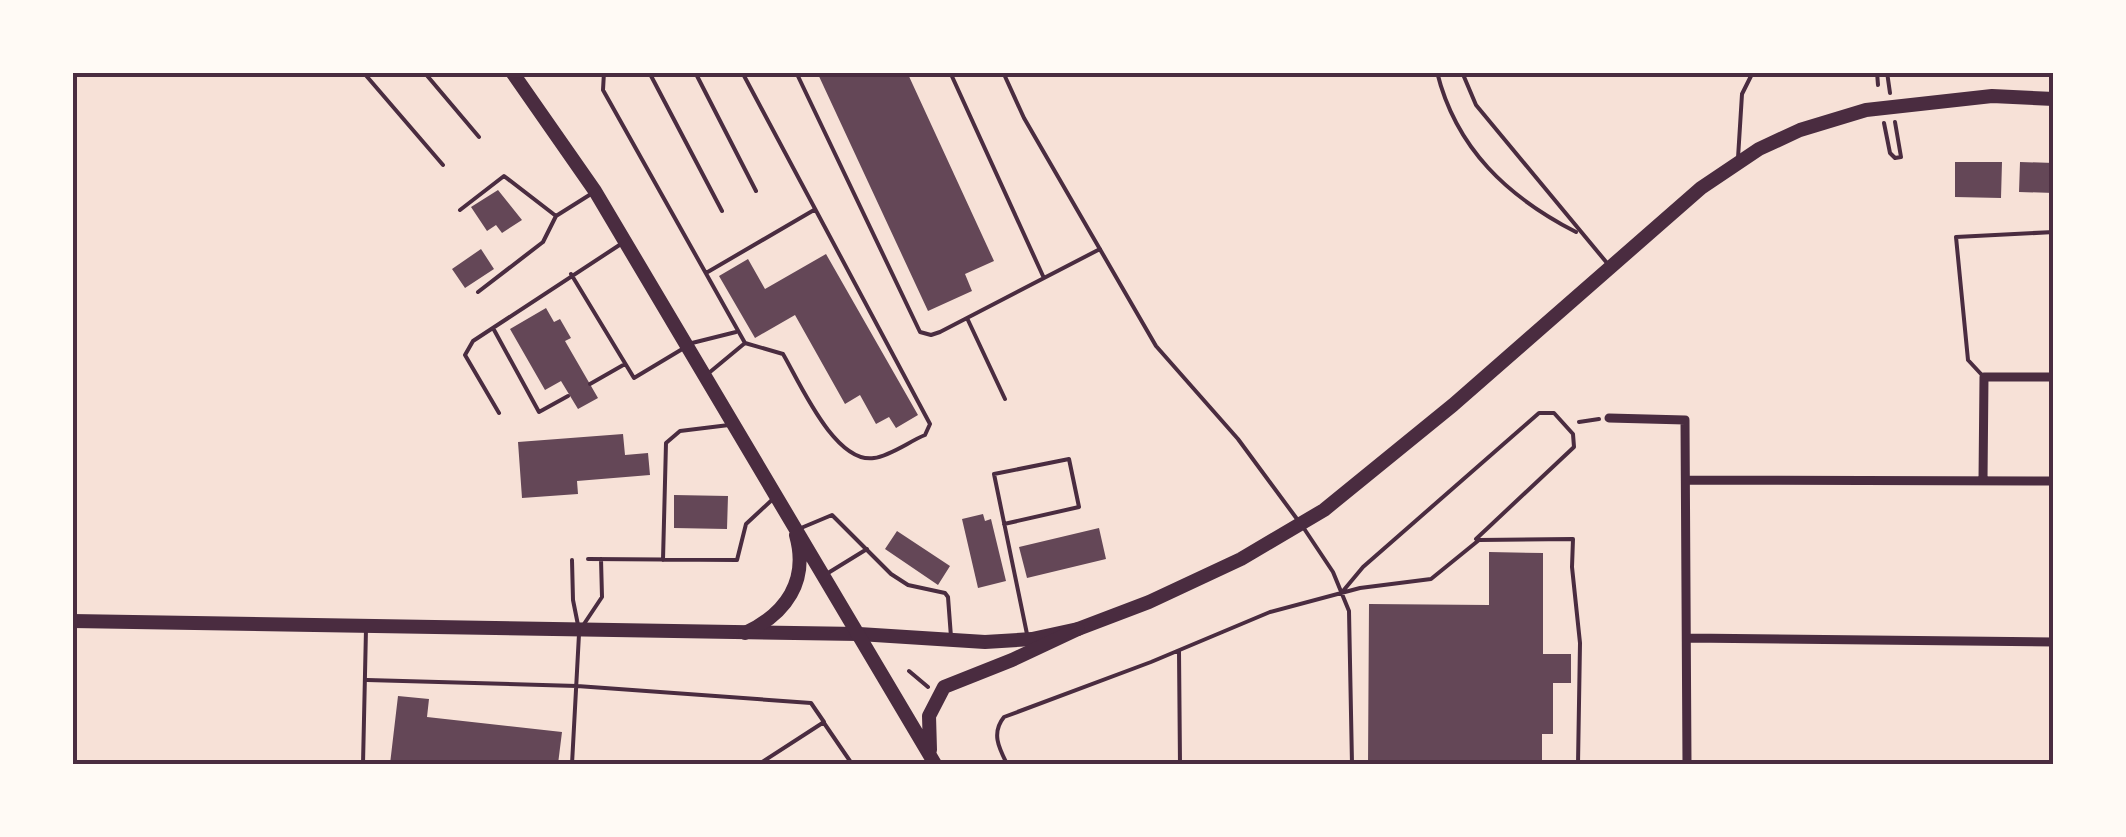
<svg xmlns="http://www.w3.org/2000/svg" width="2126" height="837" font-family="Cabin,sans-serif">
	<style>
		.building { fill: #644757 }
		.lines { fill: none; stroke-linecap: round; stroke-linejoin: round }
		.path { stroke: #4a2c40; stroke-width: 4 }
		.service { stroke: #4a2c40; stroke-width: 4 }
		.minor { stroke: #4a2c40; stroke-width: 9 }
		.primary { stroke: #4a2c40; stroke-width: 14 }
		.trunk { stroke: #4a2c40; stroke-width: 14 }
		.neatline { fill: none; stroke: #4a2c40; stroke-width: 4 }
	</style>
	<rect width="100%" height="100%" fill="#f7e1d7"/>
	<path class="building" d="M817,72h90l87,189 -29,13 7,17 -44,20z
		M1955,162h47l-1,36 -46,-1z
		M2020,162l34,1v30l-35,-1z
		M498,190l24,30 -20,13 -6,-8 -9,6 -16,-24z
		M481,249l13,20 -29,19 -13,-19z
		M826,254l92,161 -22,13 -7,-11 -13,7 -16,-29 -15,9 -50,-89 -40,23 -36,-62 29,-17 17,30z
		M546,308l8,14 6,-3 11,19 -6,3 33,57 -20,11 -17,-28 -16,9 -35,-61z
		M623,434l2,21 23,-2 2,22 -73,6 1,13 -56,4 -4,-56z
		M674,495l54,1 -1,33 -53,-1z
		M983,514l2,7 6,-2 15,62 -28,7 -16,-69z
		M1099,528l7,31 -79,19 -8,-31z
		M897,531l53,35 -12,19 -53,-36z
		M1489,552l54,1v101h28v29h-18v51h-11v30h-174l1,-160 120,1z
		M398,696l31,3 -2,18 135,15 -4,32h-168z"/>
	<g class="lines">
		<path class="path" d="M1877,72l1,13
			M1887,72l3,21
			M1884,123l6,30 5,5 6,-1 -6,-35
			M1579,422l20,-3
			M909,671l19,16"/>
		<path class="service" d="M363,72l80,93
			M424,72l55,65
			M604,72l-1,18 142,253 38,11c17,29 52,110 91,104 16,-2 36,-17 51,-23l5,-11 -188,-352
			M649,72l73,139
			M695,72l61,119
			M796,72l124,260 11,3 9,-3 160,-83
			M950,72l93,204
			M1003,72l21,46 132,228 82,93 59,80
			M1437,72c19,77 71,125 139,160
			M1462,72l14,33 131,158
			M1738,158l4,-64 11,-22
			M460,210l44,-34 52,40 35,-22
			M706,273l108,-63
			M571,274l63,104 50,-30
			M478,292l65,-50 13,-26
			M967,318l38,81
			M493,328l46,84 29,-16
			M692,343l44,-11
			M710,372l35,-29
			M1981,374l-13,-14 -12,-123 98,-5
			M590,384l35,-20
			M499,413l-34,-58 8,-14 148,-97
			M1004,524l75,-17 -10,-48 -75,15 33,160
			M1303,527l30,45 16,39 3,153
			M801,528l31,-13 59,59 17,11 37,8 3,4 3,40
			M588,559l149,1 9,-36 28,-26
			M572,560l1,40 5,25
			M663,560l3,-117 14,-12 49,-6
			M828,573l39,-24
			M1343,591l20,-24 176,-154h15l19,21 1,13 -98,92
			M582,627l20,-30 -1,-38
			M1179,651l1,113
			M367,680l210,6 234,17 13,19 -65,42
			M824,723l28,41
			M363,764l3,-135
			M572,764l7,-130
			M1007,764c-8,-16 -16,-31 -3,-47l147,-55 119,-50 90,-24 71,-9 48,-39 94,-1 -1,28 8,76 -2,121"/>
		<path class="minor" d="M1609,418l76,2 2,344
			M1688,480l366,1
			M1983,480l1,-103h70
			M1688,638l366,4"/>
		<path class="primary" d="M72,621l787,13 126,8 47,-3 46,-10 71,-27 92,-43 83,-49 129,-105 248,-217 58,-39 41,-19 66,-20 126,-14 62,3"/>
		<path class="trunk" d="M512,72l83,119 340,573
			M745,633c41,-19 64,-52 51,-98
			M930,750l-1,-34 15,-29 68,-27 66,-31"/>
	</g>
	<rect width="2126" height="837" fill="none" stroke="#fffaf5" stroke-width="150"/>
	<rect x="75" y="75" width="1976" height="687" class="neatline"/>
</svg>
